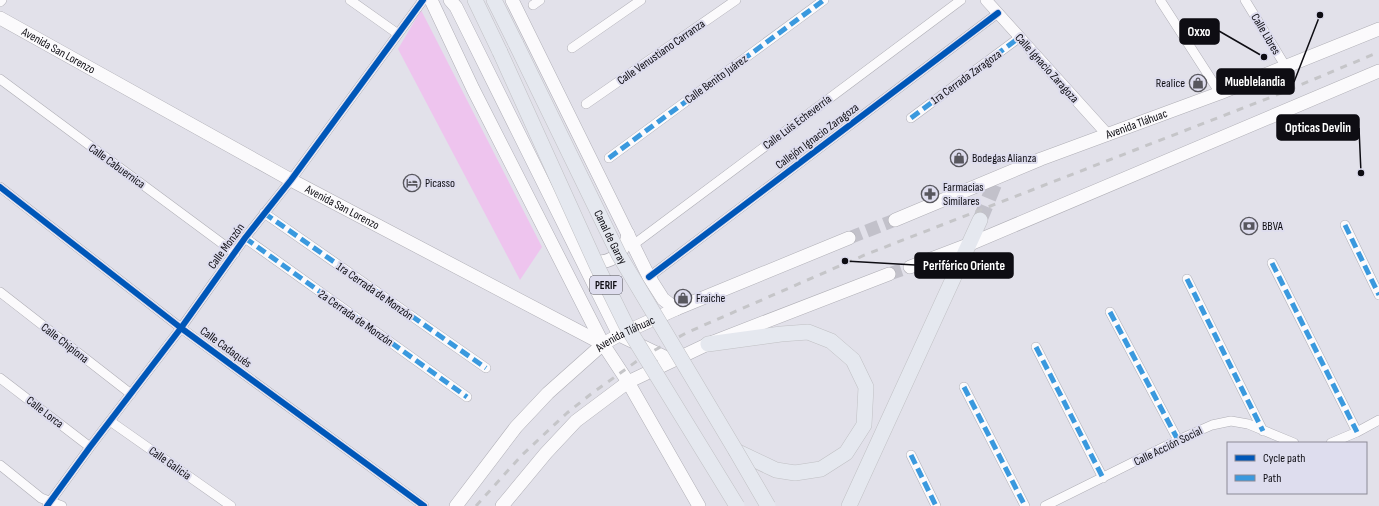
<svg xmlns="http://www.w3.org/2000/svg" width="1379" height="506" font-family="'Sofia Sans Condensed',sans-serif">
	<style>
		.green { fill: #eec4ee }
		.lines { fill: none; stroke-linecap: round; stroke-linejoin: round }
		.secondary-tunnel { stroke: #c2c1ca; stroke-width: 13; stroke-dasharray: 13 6; stroke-linecap: butt }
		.trunk-tunnel { stroke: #c2c1ca; stroke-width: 15; stroke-dasharray: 15 8; stroke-linecap: butt }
		.minor-casing { stroke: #afaeb5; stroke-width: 10 }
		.tertiary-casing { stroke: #afaeb5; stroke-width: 12 }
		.secondary-casing { stroke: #afaeb5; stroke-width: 14 }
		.trunk-casing { stroke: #c0c0c4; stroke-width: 16 }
		.minor { stroke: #fbfafc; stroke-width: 9 }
		.tertiary { stroke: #fbfafc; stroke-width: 11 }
		.secondary { stroke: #fbfafc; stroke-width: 13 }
		.trunk { stroke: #e5e8ef; stroke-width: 15 }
		.rail { stroke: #c5c5c8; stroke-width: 3; stroke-dasharray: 7 7; stroke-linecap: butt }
		.trunk-bridge-casing { stroke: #c0c0c4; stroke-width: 16; stroke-linecap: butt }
		.trunk-bridge { stroke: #e5e8ef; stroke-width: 15 }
		.quiet { stroke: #3a99de; stroke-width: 5; stroke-dasharray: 10 5; stroke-linecap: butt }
		.cycleway-casing { stroke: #deddee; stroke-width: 8 }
		.cycleway { stroke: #0057b8; stroke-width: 6 }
		.labels { text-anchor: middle; stroke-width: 4; stroke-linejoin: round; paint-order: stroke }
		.shield { fill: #deddee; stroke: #4c4b55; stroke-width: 1 }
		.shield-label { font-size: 11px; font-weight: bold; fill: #0e0d13 }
		.street-label { font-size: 12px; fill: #0e0d13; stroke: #deddee }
		.poi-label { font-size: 12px; fill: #0e0d13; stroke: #deddee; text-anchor: start }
		.leader { fill: none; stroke: #0e0d13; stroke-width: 1.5 }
		.callout-dot { fill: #0e0d13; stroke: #deddee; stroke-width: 1.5 }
		.callout { fill: #0e0d13; stroke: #0e0d13; stroke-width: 1.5 }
		.callout-label { font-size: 13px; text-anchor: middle; font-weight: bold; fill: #fff }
	</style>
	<rect width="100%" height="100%" fill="#e2e1ea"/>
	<path class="green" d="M421,10l121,237 -22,33 -122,-231z"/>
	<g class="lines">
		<path class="secondary-tunnel" d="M849,238l46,-18
			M889,274l21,-7"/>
		<path class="trunk-tunnel" d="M980,220l17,-42"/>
		<defs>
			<path id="minor" d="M350,0l48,34
				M1160,0l60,93
				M1245,0l41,67
				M0,2l2,-2
				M533,5l7,-5
				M572,48l69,-48
				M0,79l235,174
				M586,104l150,-104
				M911,118l109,-81
				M609,158l215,-158
				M0,187l181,141 243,178
				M264,213l222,155
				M1345,225l34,70
				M245,238l222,159
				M633,245l328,-245
				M1272,263l85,169
				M649,277l349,-264
				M1187,279l76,152
				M0,292l131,102
				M1110,312l68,128
				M1036,347l67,131
				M0,378l90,69
				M964,387l61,119
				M110,421l121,85
				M1331,443l26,-11 22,-12
				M911,455l25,51
				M0,465l41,33 21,8
				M47,506l43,-59 91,-119 64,-90 46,-58 132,-180
				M1045,506l133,-66 34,-15 19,-4 17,3 46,19"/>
			<path id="tertiary" d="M986,0l122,135"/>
			<g id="secondary">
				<path d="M431,0l42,89 130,255 25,38 71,124"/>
				<path d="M450,0l6,7 163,328 52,25"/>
				<path d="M512,0l137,277 14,22 13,10"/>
				<path id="s1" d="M0,18l291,162 312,164"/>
				<path id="s2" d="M895,220l146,-61 179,-66 159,-64"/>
				<path d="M588,259c4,1 8,4 12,3 15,-1 26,-13 28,-28"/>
				<path d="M910,267l60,-23 409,-173"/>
				<path id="s3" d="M456,506l60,-79 32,-34 55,-49 16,-9 57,-26 173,-71"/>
				<path d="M502,506l44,-53 30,-32 52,-39 80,-38 181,-70"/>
			</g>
			<path id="trunk" d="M475,0l25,52
				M494,0l22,44
				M708,344l73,-10 27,-2 23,9 22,19 13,27 -2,38 -18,28 -25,16 -26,4 -19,-3 -40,-19
				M849,506l131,-286"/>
		</defs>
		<use href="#minor" class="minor-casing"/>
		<use href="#tertiary" class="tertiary-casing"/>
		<use href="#secondary" class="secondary-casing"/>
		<use href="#trunk" class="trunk-casing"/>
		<use href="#minor" class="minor"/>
		<use href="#tertiary" class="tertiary"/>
		<use href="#secondary" class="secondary"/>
		<use href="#trunk" class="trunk"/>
		<path class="rail" d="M476,506l46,-51 45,-42 24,-19 53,-38 42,-23 181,-79 407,-158 105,-44"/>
		<defs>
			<g id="trunk-bridge">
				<path id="s4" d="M516,44l103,211 117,196 32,55"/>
				<path d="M500,52l97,214 29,59 111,181"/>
			</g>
		</defs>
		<use href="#trunk-bridge" class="trunk-bridge-casing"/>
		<use href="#trunk-bridge" class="trunk-bridge"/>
		<path class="quiet" d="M911,118l109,-81
			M609,158l215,-158
			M264,213l222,155
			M1345,225l34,70
			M245,238l222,159
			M1272,263l85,169
			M1187,279l76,152
			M1110,312l68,128
			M1036,347l67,131
			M964,387l61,119
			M911,455l25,51"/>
		<defs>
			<path id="cycleway" d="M0,187l181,141 243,178
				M649,277l349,-264
				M47,506l43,-59 91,-119 64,-90 46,-58 132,-180"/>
		</defs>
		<use href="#cycleway" class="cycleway-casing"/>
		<use href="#cycleway" class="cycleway"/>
	</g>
	<defs>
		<symbol id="shop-ring" viewBox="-11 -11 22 22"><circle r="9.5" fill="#deddee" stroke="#58575e" stroke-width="1.5"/><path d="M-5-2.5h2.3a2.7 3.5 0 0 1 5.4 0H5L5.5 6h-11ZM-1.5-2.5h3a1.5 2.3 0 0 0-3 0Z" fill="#58575e"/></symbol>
		<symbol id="hotel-ring" viewBox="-11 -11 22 22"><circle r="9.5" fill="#deddee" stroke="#58575e" stroke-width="1.5"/><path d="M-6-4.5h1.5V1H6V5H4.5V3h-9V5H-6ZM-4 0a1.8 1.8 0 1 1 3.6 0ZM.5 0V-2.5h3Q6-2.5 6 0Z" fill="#58575e"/></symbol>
		<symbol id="pharmacy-ring" viewBox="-11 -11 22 22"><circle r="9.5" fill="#deddee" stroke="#58575e" stroke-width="1.5"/><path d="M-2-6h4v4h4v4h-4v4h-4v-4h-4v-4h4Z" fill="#58575e"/></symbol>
		<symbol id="bank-ring" viewBox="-11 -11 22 22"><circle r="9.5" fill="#deddee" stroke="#58575e" stroke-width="1.5"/><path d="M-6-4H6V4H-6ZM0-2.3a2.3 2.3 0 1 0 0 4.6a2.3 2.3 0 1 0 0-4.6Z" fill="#58575e"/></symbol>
	</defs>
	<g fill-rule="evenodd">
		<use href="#shop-ring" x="1188" y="73" width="20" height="20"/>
		<use href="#shop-ring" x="949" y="148" width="20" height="20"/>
		<use href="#hotel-ring" x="402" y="173" width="20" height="20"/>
		<use href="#pharmacy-ring" x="920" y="184" width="20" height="20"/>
		<use href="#bank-ring" x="1239" y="216" width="20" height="20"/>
		<use href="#shop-ring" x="673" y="288" width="20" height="20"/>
	</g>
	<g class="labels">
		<rect class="shield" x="590" y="276" width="32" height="18" rx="3"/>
		<g class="shield-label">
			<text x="606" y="289">PERIF</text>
		</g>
		<g class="street-label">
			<text transform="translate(1266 34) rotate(59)" y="4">Calle Libres</text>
			<text dy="4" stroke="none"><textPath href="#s1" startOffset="67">Avenida San Lorenzo</textPath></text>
			<text transform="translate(661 52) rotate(-35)" y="4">Calle Venustiano Carranza</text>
			<text transform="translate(1047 68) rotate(48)" y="4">Calle Ignacio Zaragoza</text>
			<text transform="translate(966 77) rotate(-36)" y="4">1ra Cerrada Zaragoza</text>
			<text transform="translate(716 79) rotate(-36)" y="4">Calle Benito Juárez</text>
			<text transform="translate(797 122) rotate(-37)" y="4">Calle Luis Echeverría</text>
			<text dy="4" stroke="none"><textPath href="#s2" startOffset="260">Avenida Tláhuac</textPath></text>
			<text transform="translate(817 136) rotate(-37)" y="4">Callejón Ignacio Zaragoza</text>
			<text transform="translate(117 166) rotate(36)" y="4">Calle Cabuernica</text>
			<text dy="4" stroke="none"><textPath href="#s1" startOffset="391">Avenida San Lorenzo</textPath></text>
			<text dy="4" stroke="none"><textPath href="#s4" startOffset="215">Canal de Garay</textPath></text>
			<text transform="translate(226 246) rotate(-54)" y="4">Calle Monzón</text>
			<text transform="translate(375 291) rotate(35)" y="4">1ra Cerrada de Monzón</text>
			<text transform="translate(356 318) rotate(35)" y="4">2a Cerrada de Monzón</text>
			<text dy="4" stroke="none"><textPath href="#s3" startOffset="244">Avenida Tláhuac</textPath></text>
			<text transform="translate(65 343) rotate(38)" y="4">Calle Chipiona</text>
			<text transform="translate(226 347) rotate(36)" y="4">Calle Cadaqués</text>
			<text transform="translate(45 412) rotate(38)" y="4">Calle Lorca</text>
			<text transform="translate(1168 446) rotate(-26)" y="4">Calle Acción Social</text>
			<text transform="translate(170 463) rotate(35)" y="4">Calle Galicia</text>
		</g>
		<g class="poi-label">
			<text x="1185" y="87" text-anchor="end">Realice</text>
			<text x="972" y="162">Bodegas Alianza</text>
			<text x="425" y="187">Picasso</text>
			<text x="943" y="191">Farmacias<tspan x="943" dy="14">Similares</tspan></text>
			<text x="1262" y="230">BBVA</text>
			<text x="696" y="302">Fraiche</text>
		</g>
	</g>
	<path class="leader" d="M1264 57L1219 31M1320 15L1294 82M1361 173L1359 128M845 261L915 265"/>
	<g class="callout-dot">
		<circle cx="1264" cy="57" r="4"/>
		<circle cx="1320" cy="15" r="4"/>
		<circle cx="1361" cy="173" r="4"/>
		<circle cx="845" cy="261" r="4"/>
	</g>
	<g class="callout">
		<rect x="1180" y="19" width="39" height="25" rx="4"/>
		<rect x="1217" y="69" width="77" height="25" rx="4"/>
		<rect x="1277" y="115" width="82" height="25" rx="4"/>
		<rect x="915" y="253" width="98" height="25" rx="4"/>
	</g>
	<g class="callout-label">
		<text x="1199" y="36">Oxxo</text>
		<text x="1255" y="86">Mueblelandia</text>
		<text x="1318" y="132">Opticas Devlin</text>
		<text x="964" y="270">Periférico Oriente</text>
	</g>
	<rect x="1227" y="442" width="140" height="52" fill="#deddee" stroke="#8b8a96"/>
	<rect x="1235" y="455" width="20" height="6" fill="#0057b8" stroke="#8b8a96"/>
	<text x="1263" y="462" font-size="12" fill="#0e0d13">Cycle path</text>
	<rect x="1235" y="475" width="20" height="6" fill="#3a99de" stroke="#8b8a96"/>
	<text x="1263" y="482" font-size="12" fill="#0e0d13">Path</text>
</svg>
